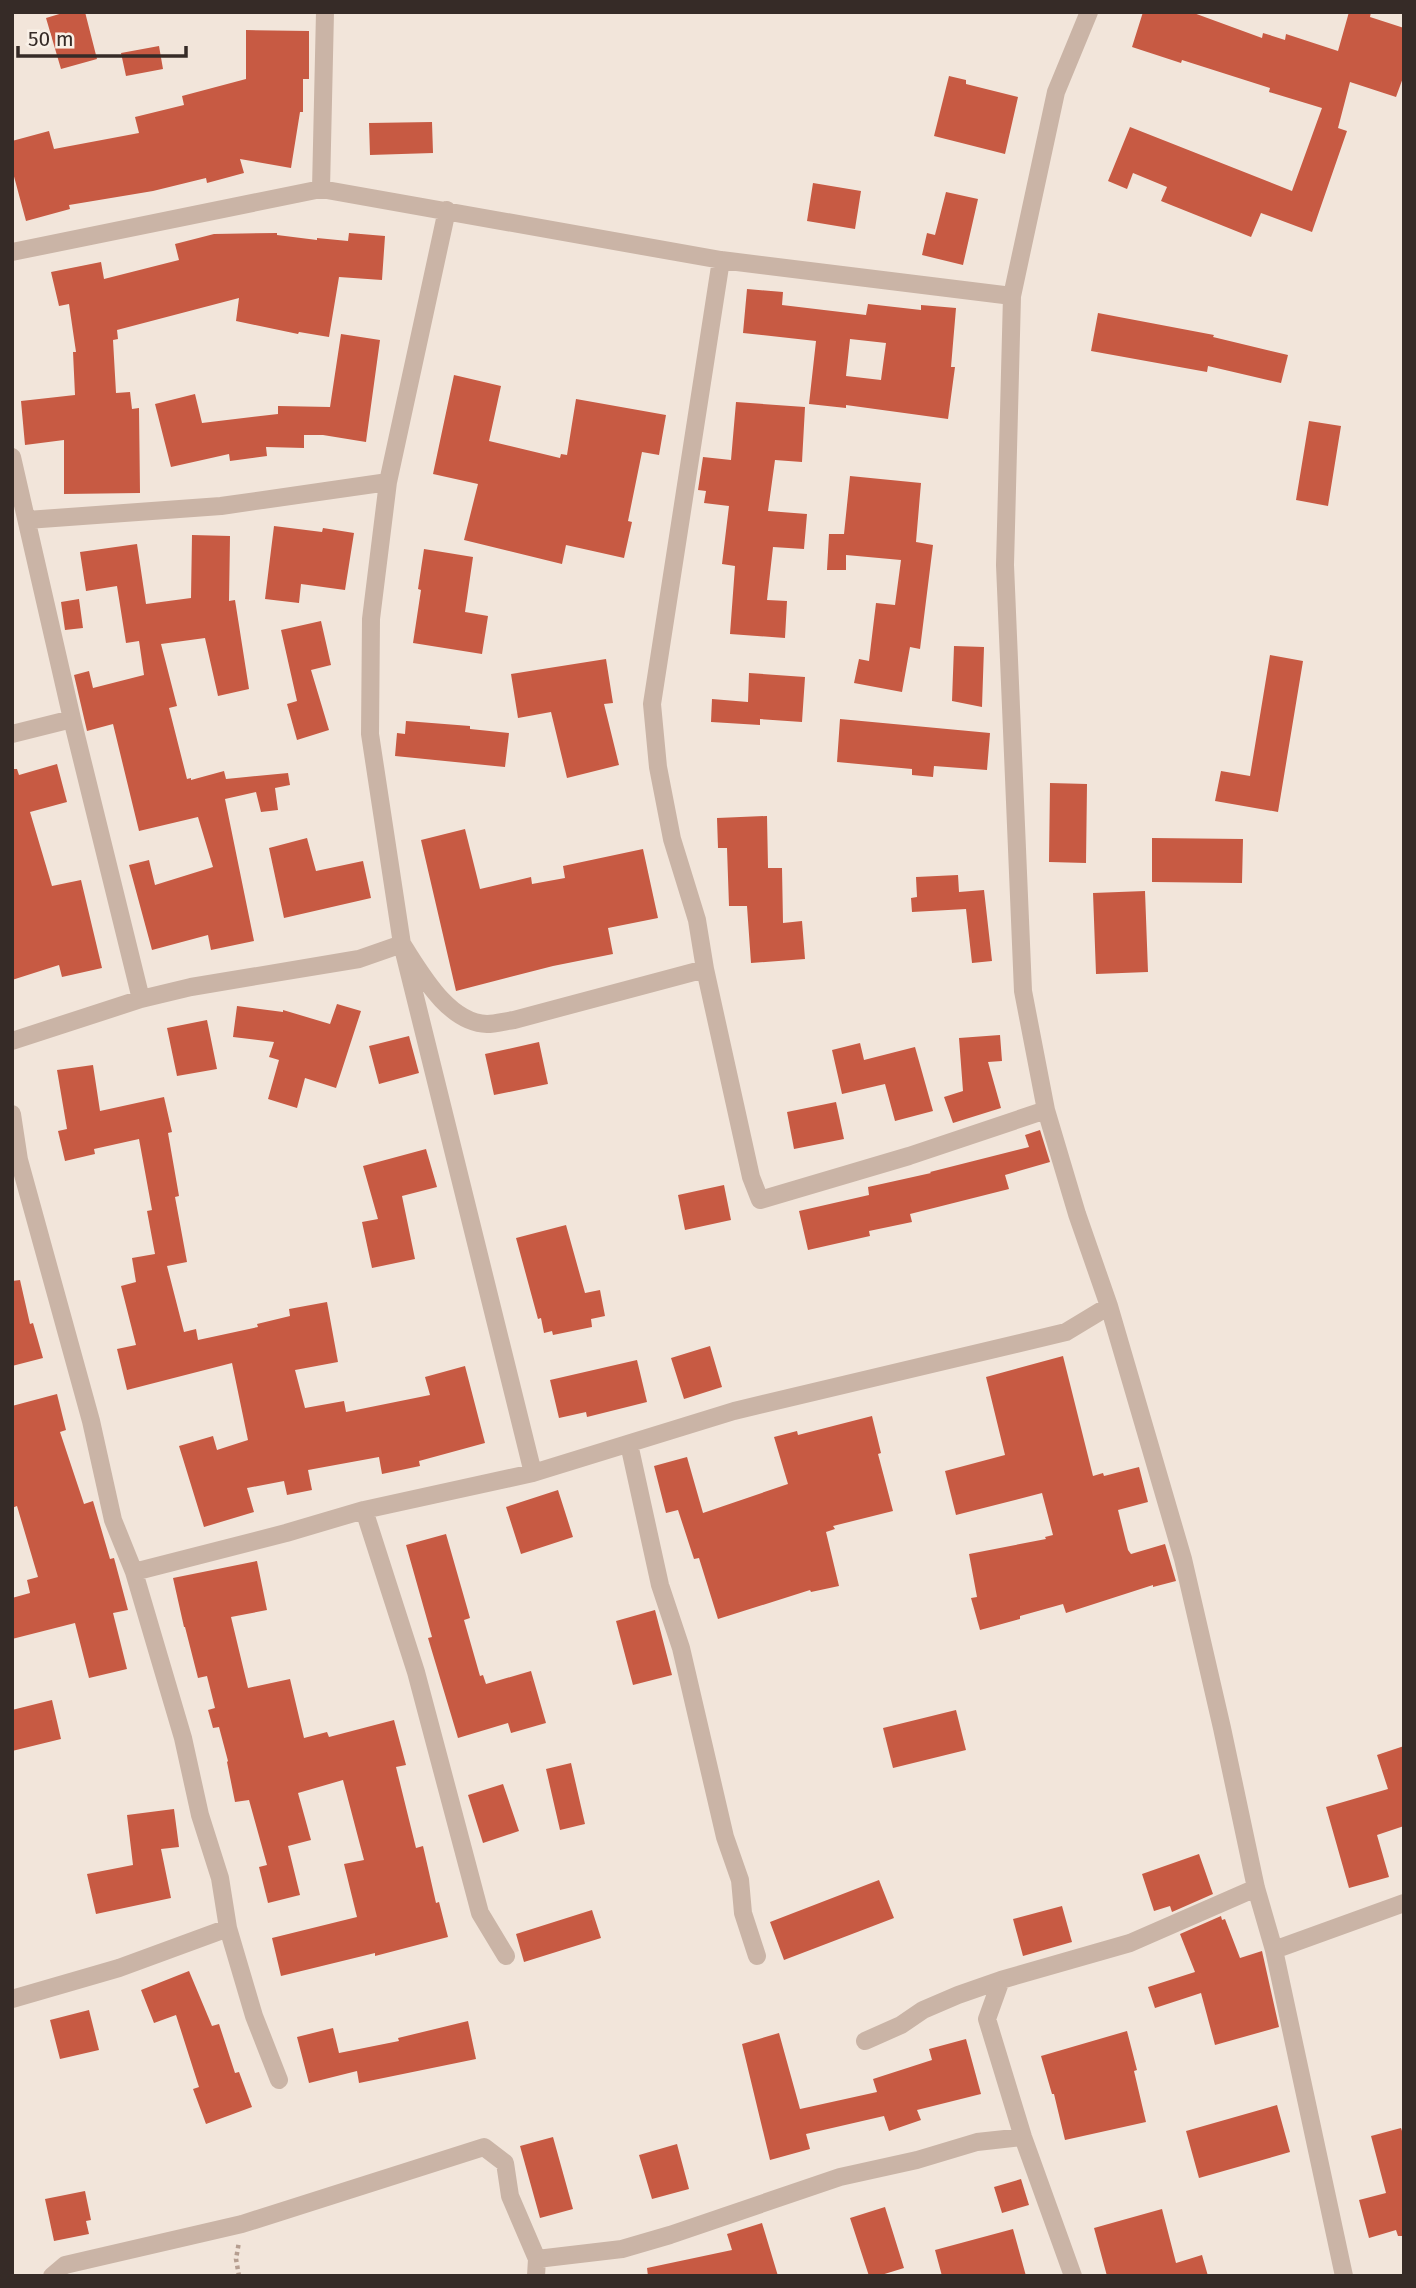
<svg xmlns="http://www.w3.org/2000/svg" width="1416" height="2288" font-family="'Fira Sans',sans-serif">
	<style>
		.building { fill: #c75a43; fill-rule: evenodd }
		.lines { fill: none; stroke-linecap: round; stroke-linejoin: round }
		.path { stroke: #b69e90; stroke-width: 4.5; stroke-dasharray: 3.5 3.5; stroke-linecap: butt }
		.minor { stroke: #cab4a6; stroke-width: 18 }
	</style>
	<rect width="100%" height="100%" fill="#f2e5da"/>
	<path class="building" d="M66,12h19l12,47 -36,10 -15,-51z
		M1143,12h48l71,26 1,-5 22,7 1,-6 52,17 11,-39h22l-1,5 34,11v47l-8,22 -46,-15 -12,46 9,3 -35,101 -51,-19 -10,24 -90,-36 6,-14 -34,-14 -6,16 -19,-8 22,-54 162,64 30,-83 -53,-16 1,-4 -88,-28 -1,3 -49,-16z
		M246,30l63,1v48h-6v33h-3l-9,56 -51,-9 4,14 -37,10 -1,-5 -53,13 -84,14 1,4 -44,12 -14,-52v-28l37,-10 5,18 85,-16 -4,-16 49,-12 -2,-9 64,-17z
		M159,46l4,23 -37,7 -5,-23z
		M949,76l17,4v4l52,13 -13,57 -71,-18z
		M432,122l1,31 -63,2 -1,-32z
		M813,183l48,8 -6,38 -48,-8z
		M946,192l32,7 -15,66 -41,-10 5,-22 8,2z
		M277,233v2l40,5v-2l31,3 1,-8 36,3 -3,44 -43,-3 -10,60 -30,-5 -1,2 -62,-13 3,-23 -122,32 1,9 -5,1 3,53 14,-1 2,17 7,-1 1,85 -76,1v-54l-39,5 -4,-44 54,-6 -2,-43h3l-7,-48 -10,2 -8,-34 50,-10 3,17 75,-19 -4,-16 39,-10z
		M747,289l36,3 -1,13 84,10 2,-11 53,6v-5l35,3 -5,59h4l-7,52 -102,-14v3l-37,-4 7,-63 -73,-8zM850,339l36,4 -5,37 -35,-4z
		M1098,313l116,22 -1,2 75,18 -7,28 -73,-17 -1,6 -116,-21z
		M341,334l39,6 -14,102 -43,-7h-19v13l-38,-1 1,9 -37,5 -1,-7 -58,13 -16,-63 40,-10 7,29 76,-9v-8l52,1z
		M454,375l47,11 -12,55 71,17 1,-4 6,1 9,-56 90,16 -7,40 -17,-3 -14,69 4,1 -8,36 -58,-13 -4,19 -98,-24 14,-56 -45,-10z
		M736,402l69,5 -3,55 -27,-2 -7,51 39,3 -3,35 -31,-2 -6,53 20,1 -2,37 -55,-4 5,-68 -13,-2 7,-58 -25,-3 2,-12 -8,-1 5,-33 28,3z
		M1309,421l32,5 -13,80 -32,-6z
		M850,476l71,7 -5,59 17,3 -13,104 -10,-2 -8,45 -48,-9 5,-24 10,2 7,-58 19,2 6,-45 -55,-5v15h-19l2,-36h15z
		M274,526l48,6 1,-4 31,5 -9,57 -44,-6 -2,19 -34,-4z
		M192,535l38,1 -1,65 6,-1 14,89 -31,7 -13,-58 -44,6 16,62 -8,2 18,71 4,-1v2l33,-9 2,8 62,-6 2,12 -15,3 3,22 -17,2 -5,-20 -31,7 29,142 -43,9 -3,-15 -56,15 -23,-85 20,-5 6,25 58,-18 -15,-50 -59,14 -26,-107 -26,7 -13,-56 15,-4 4,17 51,-13 -5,-34 -13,2 -9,-57 -31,5 -6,-39 57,-8 9,60 45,-6z
		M424,549l49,8 -8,55 23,4 -6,38 -69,-11 8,-53 -3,-1z
		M79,599l4,29 -18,2 -4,-28z
		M321,621l10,44 -20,5 18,60 -32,10 -10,-36 10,-3 -16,-71z
		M954,646l30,1 -2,60 -30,-6z
		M1270,655l33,6 -25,151 -63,-11 6,-30 29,5z
		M606,659l7,44 -9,1 15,61 -52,13 -16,-66 -33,6 -7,-44z
		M749,673l56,4 -3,45 -42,-3v6l-49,-3 1,-23 36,3z
		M840,719l150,14 -3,37 -53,-4 -1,11 -21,-2v-6l-75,-7z
		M406,721l64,5v3l39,4 -4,34 -110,-11 2,-23 8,1z
		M57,764l10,38 -37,10 22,74 29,-6 21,88 -40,9 -3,-12 -47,15v-211h5l2,6z
		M1050,783l37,1 -1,79 -37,-1z
		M767,816l1,52h14l1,55 19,-2 3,38 -54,4 -4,-57h-18l-2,-58h-9l-1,-30z
		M465,829l15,60 51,-12 1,7 33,-6 -2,-12 80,-17 15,69 -50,10 5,26 -60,12 -97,25 -35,-151z
		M307,838l9,33 47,-10 8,37 -87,20 -15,-70z
		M1152,838l91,1 -1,44 -90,-1z
		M958,875l1,17 25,-2 8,71 -20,2 -6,-54 -54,3 -1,-14 6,-1 -1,-20z
		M1145,891l3,81 -52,2 -3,-81z
		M337,1004l24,7 -25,77 -31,-10 -8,30 -29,-9 11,-39 -10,-3 5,-15 -41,-5 4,-31 46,6v-2l47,14z
		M207,1020l10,49 -40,7 -10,-48z
		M1000,1035l2,26 -14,1 13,46 -48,15 -9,-26 19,-6 -4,-53z
		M409,1036l10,37 -40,11 -10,-38z
		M539,1042l9,42 -54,11 -9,-41z
		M860,1043l4,17 51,-13 18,64 -38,10 -10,-37 -43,10 -10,-44z
		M93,1065l7,46 64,-14 8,35 -4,1 11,63 -4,1 12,65 -20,4 17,66 12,-3 2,11 60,-13 -1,-3 33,-8 -1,-7 38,-7 11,60 -43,8 10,38 39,-7 2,11 84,-17 -5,-18 40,-11 20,77 -66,18 1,5 -38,8 -3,-17 -71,13 4,20 -25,5 -3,-14 -37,7 7,24 -50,15 -25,-81 34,-10 4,14 31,-10 -16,-77 -105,27 -10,-41 19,-4 -15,-59 15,-4 -4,-24 23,-4 -8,-43 5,-1 -13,-71 -45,10 1,5 -30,7 -7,-30 9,-2 -10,-59z
		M836,1102l8,37 -50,10 -7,-37z
		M1040,1130l10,32 -45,13 4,14 -99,25 2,8 -43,9 1,5 -62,14 -9,-39 70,-16 -1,-8 63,-14 -1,-1 99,-25 -4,-12z
		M426,1149l11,38 -35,9 13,63 -43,9 -10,-46 16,-3 -15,-53z
		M724,1185l7,35 -46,10 -7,-35z
		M566,1225l19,68 15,-3 5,26 -14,3 1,8 -39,8 -1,-4 -8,2 -3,-15 -3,1 -22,-81z
		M20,1280l10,44 3,-1 10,35 -31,8v-85z
		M710,1346l12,41 -38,12 -13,-41z
		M1063,1356l30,120 10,-3 1,3 35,-9 9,35 -30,8 10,40 3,4 34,-10 11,37 -23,6v-2l-87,28 -3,-9 -43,12v3l-40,11 -9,-32 6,-1 -8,-43 77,-15 -1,-2 8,-2 -11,-42 -86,22 -11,-44 60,-16 -19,-78z
		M637,1360l10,42 -60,15 -1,-5 -27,6 -9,-38z
		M57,1394l9,36 -6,2 24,72 9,-3 17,58 4,-1 14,52 -15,3 14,56 -38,9 -14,-55 -63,16v-41l18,-5 -3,-13 11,-3 -21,-71 -5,2v-102z
		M872,1416l9,37 -3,1 15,57 -60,15 2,3 -9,3 13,54 -28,6 -1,-2 -92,29 -19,-61 -5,1 -16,-49 -12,3 -12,-47 33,-9 16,56 85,-29 -14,-47 23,-6 1,4z
		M558,1490l15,47 -52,17 -15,-47z
		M446,1534l24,84 -6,2 16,56 3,-1 3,9 45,-13 15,52 -35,10 -3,-10 -50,15 -30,-100 4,-1 -26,-92z
		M257,1561l10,49 -36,7 17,71 42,-9 14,59 23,-6 2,5 65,-17 12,45 -10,2 20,81 7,-2 13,57 3,-1 9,35 -73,19v-3l-94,23 -9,-38 85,-21 -13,-53 20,-4 -21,-80 -45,13 13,47 -23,6 12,49 -32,8 -9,-36 8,-2 -18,-65 -14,2 -8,-40 1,-1 -9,-34 -6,1 -5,-18 7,-2 -8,-32 -9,2 -13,-51h-1l-11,-49z
		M655,1610l17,65 -39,10 -17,-64z
		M52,1700l9,39 -49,12v-41z
		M956,1710l10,40 -73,18 -10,-40z
		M1404,1746v80l-27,9 12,42 -40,11 -23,-81 62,-18 -11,-34z
		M571,1763l14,61 -25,6 -14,-61z
		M503,1784l16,47 -36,12 -15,-48z
		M174,1809l5,38 -18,2 10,49 -75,16 -9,-40 46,-9 -6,-50z
		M1199,1854l14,40 -41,18 -2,-6 -16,5 -12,-37z
		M879,1880l15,38 -110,42 -14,-38z
		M1062,1906l10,36 -49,14 -10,-37z
		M592,1910l9,28 -77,24 -8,-28z
		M1221,1916l1,4 3,-1 15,39 22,-7 17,76 -64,18 -14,-52 -46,15 -7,-21 47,-15 -15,-38z
		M189,1971l23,55 7,-2 16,49 4,-1 13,35 -46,17 -13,-35 6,-2 -23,-72 -22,8 -13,-33z
		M89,2010l10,40 -39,9 -10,-39z
		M468,2021l8,38 -117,24 -2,-12 -48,12 -12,-46 36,-9 6,25 60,-12 -1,-3z
		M1127,2031l10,39 -3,1 12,51 -81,18 -11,-46h-2l-11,-38z
		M779,2033l21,76 77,-17 -4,-13 59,-19 -3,-11 37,-10 15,55 -64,16 4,10 -32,11 -5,-15 -78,18 4,15 -40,11 -28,-116z
		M1277,2105l13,47 -91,26 -13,-47z
		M1401,2128l3,9v99h-6l-2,-6 -27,8 -10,-38 27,-7 -15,-57z
		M553,2137l20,72 -33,9 -20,-72z
		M677,2144l12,45 -37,10 -13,-44z
		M1021,2179l8,26 -27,8 -8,-26z
		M85,2191l6,29 -5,1 3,13 -35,7 -9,-42z
		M885,2207l19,61 -26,8h-9l-19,-58z
		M1162,2209l14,54 26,-8 6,21h-101l-13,-48z
		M762,2223l16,53h-130l-1,-8 85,-18 -5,-16z
		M1013,2229l13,47h-84l-7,-26z"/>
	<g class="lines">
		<path class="path" d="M239,2276l-3,-17 3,-17"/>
		<path class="minor" d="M1089,12l-33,80 -44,204 -7,269 18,426 23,119 31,104 32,92 74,253 39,169 34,160 18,62 70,326
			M321,189l4,-177
			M12,252l309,-63 400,71 291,36
			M721,260l-69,444 6,63 14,72 25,81 8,49 46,208 9,23 149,-44 137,-46
			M12,457l60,262 69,280
			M388,482l-17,137 -1,115 32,210 131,529
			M27,520l194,-14 167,-24 59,-272
			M12,734l60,-15
			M12,1041l129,-42 50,-12 168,-28 43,-15c19,29 46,79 85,80 9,0 18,-3 27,-4l191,-51
			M12,1114l7,46 72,261 22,99 21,52 49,166 17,77 20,63 8,50 26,88 25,64
			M629,1444l31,141 21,63 44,189 15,43 3,33 14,43
			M364,1510l52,162 64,241 26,43
			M134,1572l152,-39 78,-23 169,-37 201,-62 332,-79 43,-26
			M1274,1950l130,-47
			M1001,1980l-14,39 36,118 50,139
			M12,1999l107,-31 109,-40
			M865,2041l36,-16 22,-15 35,-15 43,-15 129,-37 126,-55
			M537,2259l85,-10 48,-14 170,-58 77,-17 60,-18 46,-5
			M52,2276l13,-11 177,-41 242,-77 21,16 5,33 27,63 -1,17"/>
	</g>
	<rect width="1416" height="2288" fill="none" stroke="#362b27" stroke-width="28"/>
	<path d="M18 46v10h168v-10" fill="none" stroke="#362b27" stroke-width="3.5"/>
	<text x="28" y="46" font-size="21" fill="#362b27" stroke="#f9f0e7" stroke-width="5" paint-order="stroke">50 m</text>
</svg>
